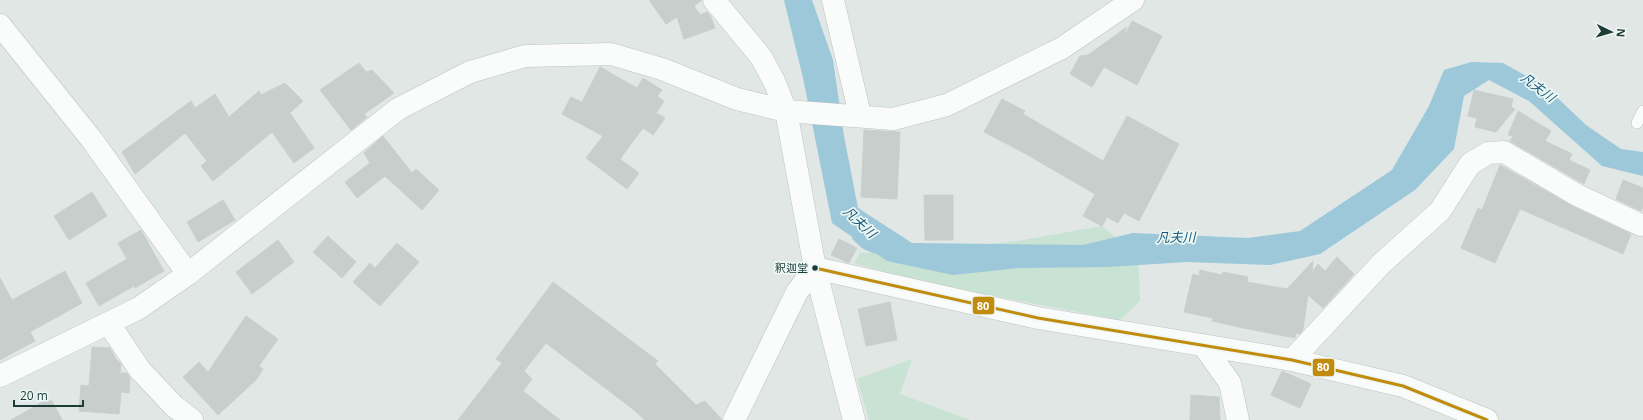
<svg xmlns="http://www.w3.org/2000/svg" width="1643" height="420" font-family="'Open Sans','Noto Sans JP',sans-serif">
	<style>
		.green { fill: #c8e2d4 }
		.water { fill: #9dc8d9 }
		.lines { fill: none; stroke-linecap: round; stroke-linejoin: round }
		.stream { stroke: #9dc8d9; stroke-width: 7 }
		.building { fill: #c7cecc; stroke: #c9d0ce }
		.lane-casing { stroke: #bdc4c2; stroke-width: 12 }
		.street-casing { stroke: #bdc4c2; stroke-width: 23 }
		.secondary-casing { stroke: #bdc5c3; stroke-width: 23 }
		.lane { stroke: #fafbfb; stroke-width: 11 }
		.street { stroke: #fafbfb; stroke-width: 22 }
		.secondary { stroke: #fafbfb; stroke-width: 22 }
		.bus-1-casing { stroke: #edf7f4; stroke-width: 6 }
		.bus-1 { stroke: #c18b0e; stroke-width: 3 }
		.bus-dot { fill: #1e3b37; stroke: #edf7f4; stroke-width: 1.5 }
		.labels { text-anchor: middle; stroke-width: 3.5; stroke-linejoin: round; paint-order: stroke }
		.bus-label { font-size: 11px; fill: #1e3b37; stroke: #edf7f4; text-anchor: end }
		.water-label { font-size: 13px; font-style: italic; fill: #15597a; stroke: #edf7f4 }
		.line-badge { stroke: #edf7f4; stroke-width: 1.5 }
		.badge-label { font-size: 11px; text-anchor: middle; font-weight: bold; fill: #fff }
	</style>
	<rect width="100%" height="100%" fill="#e0e7e5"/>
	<path class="green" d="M1102,226l36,30 2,45 -20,19 -201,-38 -65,-19 6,-10 56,-1 102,-11z
		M912,359l-12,35 70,26h-101l-12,-41z"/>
	<path class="water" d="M784,0h28l21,60 11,76 14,72 54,35 171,2 50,-12 115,5 52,-7 92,-61 37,-64 15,-36 27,-8 32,1 43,24 40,38 35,24 22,3v24l-41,-10 -73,-65 -40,-21 -25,16 -10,53 -39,41 -95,64 -50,11 -83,-3 -79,5 -89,1 -66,7 -66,-14 -55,-38 -29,-145z"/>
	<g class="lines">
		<path class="stream" d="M856,238l9,8 10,4"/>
	</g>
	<path class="building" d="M649,0h53l-8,6 6,9 7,-3 4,5 4,11 -31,11 -7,-22 -11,7z
		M1132,21l30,15 -25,49 -33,-18 -12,20 -22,-13 10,-18 8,-1 39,-28 -3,6h2z
		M359,63l7,9 6,-2 22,23 -30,21 3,3 -16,13 -31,-40z
		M600,67l37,21 6,-10 19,12 -5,6 7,5 -8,12 9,5 -12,17 -10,-7 -23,31 19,14 -12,16 -41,-31 17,-22 -41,-22 9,-17 11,5z
		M285,83l18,18 -13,12 24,35 -20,15 -22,-31 -59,49 -12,-15 6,-5 -22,-28 -50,41 -13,-22 69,-51 4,7 20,-14 14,23 30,-26 2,4z
		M1474,90l39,9 -2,8 4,2 -19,23 -21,-5 2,-9 -9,-2z
		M1002,99l23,12 -2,3 80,47 24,-45 52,28 -40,77 -15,-8 -6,10 -11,-6 -5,9 -19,-10 12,-22 -69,-40 -42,-22z
		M1518,111l33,20 -6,10 27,13 -3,6 21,10 -6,14 -74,-43 3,-5 -5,-1z
		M864,130l36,2 -3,67 -36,-2z
		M383,136l29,37 4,-4 23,21 -17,20 -37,-34 -28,22 -12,-16 25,-19 -6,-10z
		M1500,165l72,41 59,28 -8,20 -103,-45 -25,54 -34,-15 17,-40 4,2z
		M1623,180l20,8v19l-2,4 -25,-12z
		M92,192l15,24 -38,24 -15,-24z
		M924,195h29v45h-28z
		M223,200l12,20 -37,22 -11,-20z
		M141,230l23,41 -29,17 -1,-2 -35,20 -13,-23 41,-24 -9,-16z
		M328,236l28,26 -14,16 -29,-26z
		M839,239l18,9 -8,15 -18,-8z
		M278,240l16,22 -42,32 -16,-22z
		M397,243l22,19 -39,44 -27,-24 17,-19 5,5z
		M1337,257l17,17 -31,34 -15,-13 -5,34 -3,5 -4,-1 -1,5 -52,-10 -31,-7 1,-3 -29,-6 9,-38 6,2 1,-6 22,5 1,-3 25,5 -1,5 40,7 26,-28 -1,11 6,-8 7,7z
		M65,271l17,32 -52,29 5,9 -35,19v-82l12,22z
		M553,282l105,79 -3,3 41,41 9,-4 17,19h-77l-11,-10 -88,-67 -22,28 8,8 -9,12 37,29h-102l44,-57 -6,-4z
		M890,302l7,38 -31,6 -8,-37z
		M246,316l32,23 -19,27 4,3 -7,11 -38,35 -35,-38 16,-15 9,10z
		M92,347l18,1 6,11 5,5 -1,9h7l3,5 -1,15 -8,-1 -2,22 -40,-3 2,-26 8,1z
		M1282,371l29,13 -11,24 -29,-13z
		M1191,395l28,2 1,23h-30z
		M44,401h8l10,19h-51z"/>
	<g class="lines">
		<defs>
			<path id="lane" d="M1637,123l6,-12"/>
			<path id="street" d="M833,0l27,115
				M0,25l92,115 96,134
				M109,324l31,46 34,36 18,14
				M1203,345l27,38 8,37
				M1292,360l89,-96 59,-53 30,-47 18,-11 16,-1 73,43 64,30
				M0,376l139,-68 49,-34 210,-165 72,-37 55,-16 86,-2 51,15 75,30 49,12 107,8 54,-14 115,-57 71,-48
				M734,420l63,-128 18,-24 223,50 254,42 111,26 84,34"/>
			<path id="secondary" d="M714,0l47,57 13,24 12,30 29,157 39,152"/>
		</defs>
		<use href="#lane" class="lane-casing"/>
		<use href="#street" class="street-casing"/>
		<use href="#secondary" class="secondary-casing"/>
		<use href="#lane" class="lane"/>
		<use href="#street" class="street"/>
		<use href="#secondary" class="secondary"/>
		<defs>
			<path id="bus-1" d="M815,268l223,50 254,42 111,26 84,34"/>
		</defs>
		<use href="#bus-1" class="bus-1-casing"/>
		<use href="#bus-1" class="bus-1"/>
	</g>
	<circle class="bus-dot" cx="815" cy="268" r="3.5"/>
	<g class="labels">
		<g class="bus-label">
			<text x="808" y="272">釈迦堂</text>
		</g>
		<g class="water-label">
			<text transform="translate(1538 87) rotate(37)" y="5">凡夫川</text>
			<text transform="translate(860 222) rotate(43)" y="5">凡夫川</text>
			<text transform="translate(1176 237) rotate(-1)" y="5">凡夫川</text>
		</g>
	</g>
	<g class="line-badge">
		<rect x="972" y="296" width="23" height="19" rx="4" fill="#c18b0e"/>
		<rect x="1312" y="358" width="23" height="19" rx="4" fill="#c18b0e"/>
	</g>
	<g class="badge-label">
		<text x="983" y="310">80</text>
		<text x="1323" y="371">80</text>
	</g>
	<g transform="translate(1611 32) rotate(95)" stroke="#edf7f4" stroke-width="3" paint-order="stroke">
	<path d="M0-3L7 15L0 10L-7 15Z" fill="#1e3b37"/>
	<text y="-6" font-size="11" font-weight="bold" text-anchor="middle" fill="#1e3b37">N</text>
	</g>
	<path d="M14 400v6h69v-6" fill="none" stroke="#1e3b37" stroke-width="2"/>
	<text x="20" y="400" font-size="12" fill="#1e3b37" stroke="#edf7f4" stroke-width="3" paint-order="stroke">20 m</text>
</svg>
